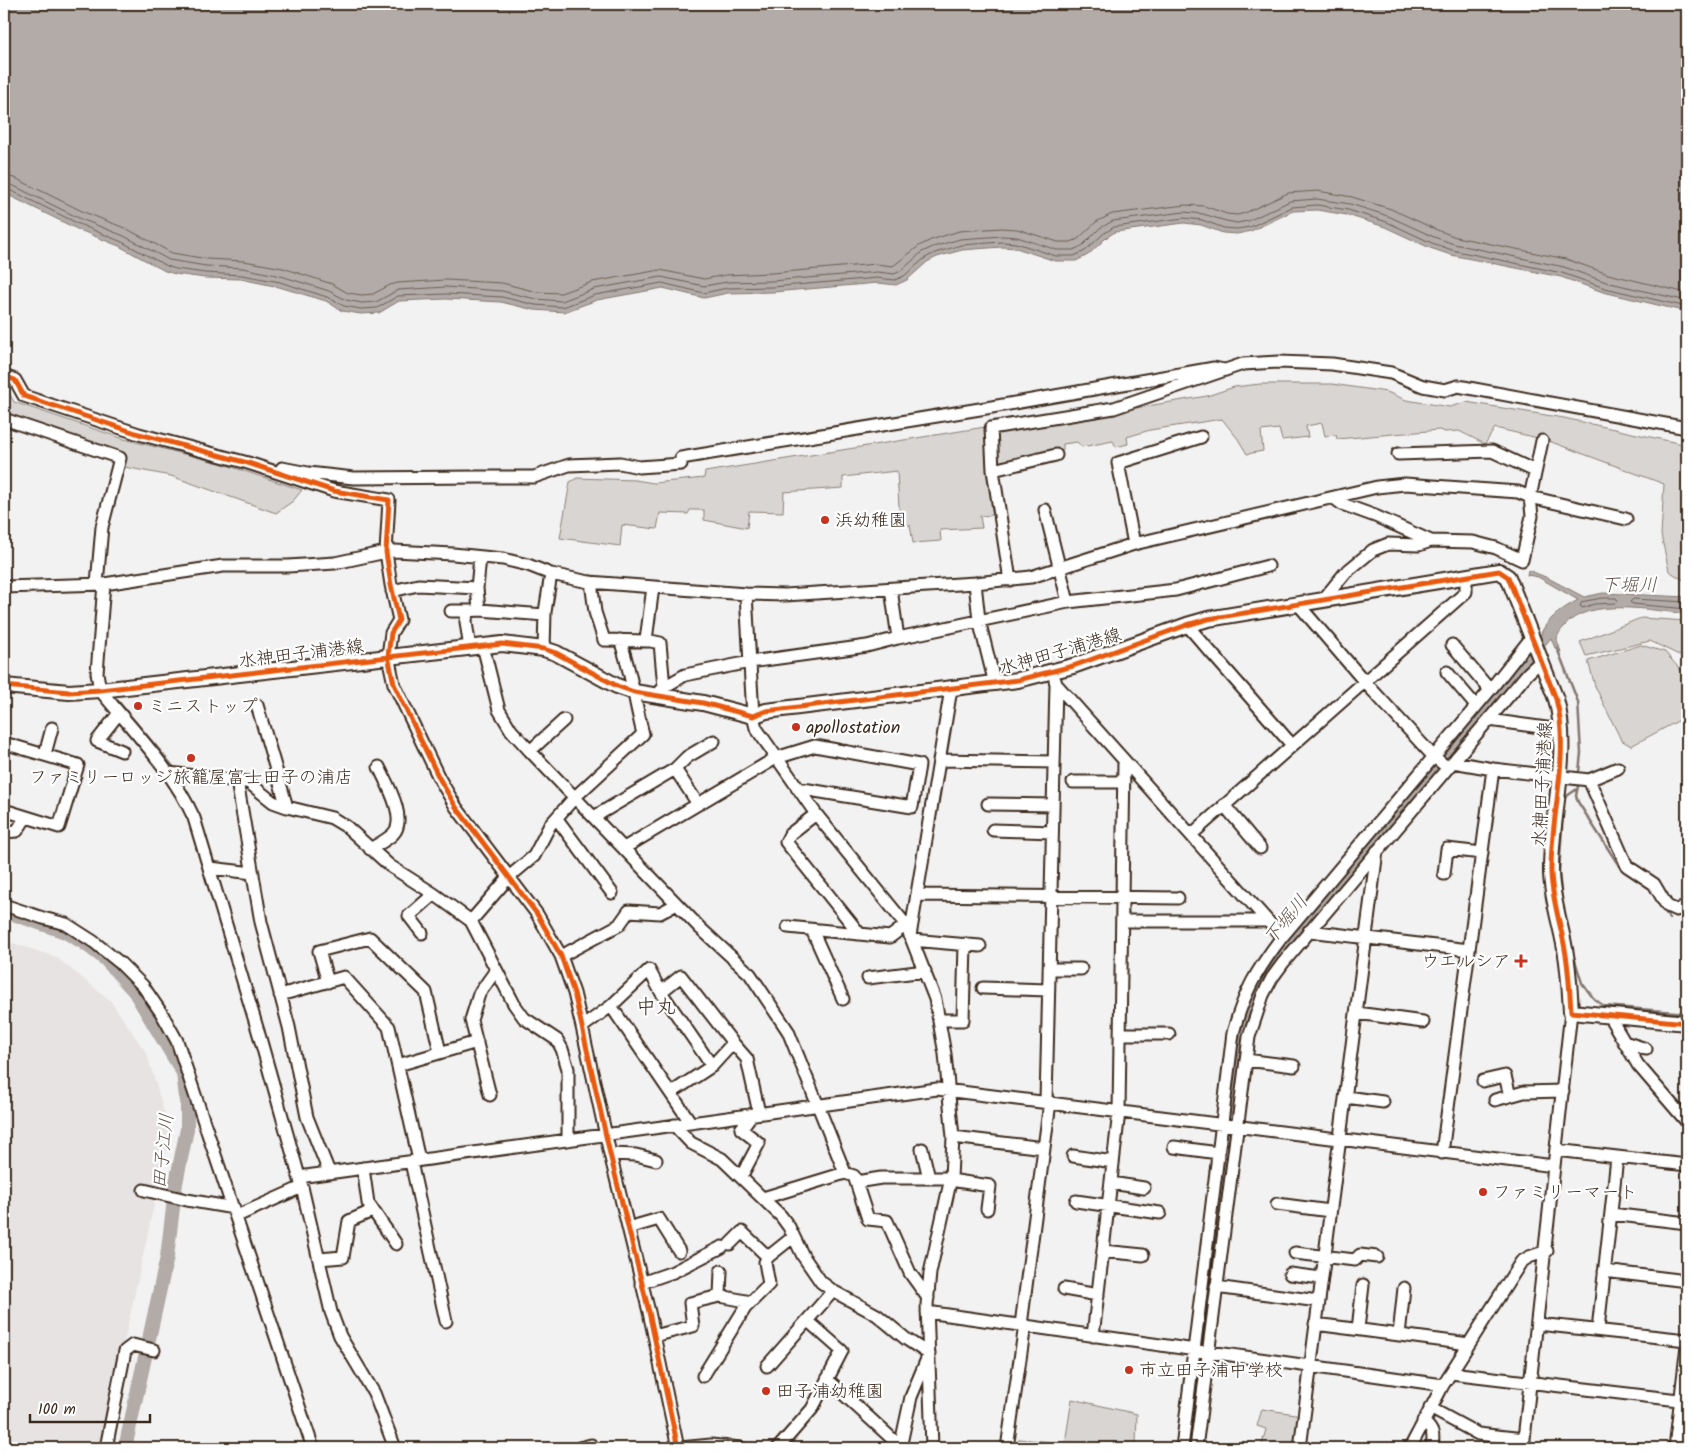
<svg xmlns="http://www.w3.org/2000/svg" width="1691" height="1452" font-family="Kalam,'Klee One',sans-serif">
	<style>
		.built { fill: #e6e3e2 }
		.green { fill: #d8d5d2; stroke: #8a8078 }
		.water { fill: #b2aba7; stroke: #827770 }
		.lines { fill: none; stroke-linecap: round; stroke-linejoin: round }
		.shore { stroke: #6b5e55; stroke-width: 1 }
		.stream { stroke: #827770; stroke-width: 2.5 }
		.river { stroke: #b2aba7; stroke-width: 14 }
		.minor-casing { stroke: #3b2a1e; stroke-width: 15 }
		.major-casing { stroke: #3b2a1e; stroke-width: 18 }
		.minor { stroke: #fff; stroke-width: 11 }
		.major { stroke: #fff; stroke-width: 14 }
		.cycleway-casing { stroke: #fff; stroke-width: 8 }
		.cycleway { stroke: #e8590c; stroke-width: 5 }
		.poi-dot { fill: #c8321e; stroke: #fff; stroke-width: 2 }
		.labels { text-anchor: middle; stroke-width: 4.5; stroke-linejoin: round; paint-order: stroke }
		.poi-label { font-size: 18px; fill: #3b2a1e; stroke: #fff; text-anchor: start }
		.street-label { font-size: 18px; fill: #3b2a1e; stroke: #fff }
		.water-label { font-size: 19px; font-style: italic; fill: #65574e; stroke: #fff }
		.quarter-label { font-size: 20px; fill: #3b2a1e; stroke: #fff }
	</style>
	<rect width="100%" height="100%" fill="#f3f2f2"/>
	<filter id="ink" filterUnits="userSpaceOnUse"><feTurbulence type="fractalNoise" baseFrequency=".02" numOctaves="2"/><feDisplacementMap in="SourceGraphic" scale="10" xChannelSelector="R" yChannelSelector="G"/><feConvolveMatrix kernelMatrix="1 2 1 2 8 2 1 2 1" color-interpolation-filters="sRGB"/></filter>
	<g filter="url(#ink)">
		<path class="built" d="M4,940l52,17 54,43 37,54 23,78 -69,316h-97z"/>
		<path class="green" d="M1260,384h72l55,8 19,8 44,7 16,-5 98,16 123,27v135l-2,1 -16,-10 -8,-36 3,-51 -118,-44 -51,-12 -10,16 -26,-13 -14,1 -6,-2 -102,9 -1,-4 -11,1 -3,-13 -16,3 2,11 -26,3 -3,-11 -18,2 2,20 -16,3 -9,-15 -16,-20 -72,11 -23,7 1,7 -12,3 -3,-6 -31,6 -5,-5 -14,2v6l-73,17 3,48 -13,1 2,12 -42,2 1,11 -28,2 -3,-18h-10l-3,-54 -54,6v11l-59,4 -1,20 -34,-1 -2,17 -43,-8v-10h-14l-2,4 -28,-1 -3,16 -35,-4 -2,21 -60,-8 10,-56 7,-4 58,2 19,3 50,-5 1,-6 280,-45 1,6 221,-37 27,-9z
			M4,390l4,1 6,11 110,37 96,24 82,27 -9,11 -17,12 -105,-37 -52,-10 -23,-19 -92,-30z
			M1641,618l46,3v38l-37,-18 -64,15 -6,-14z
			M1641,645l24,7 19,22 3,23v19l-56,30 -10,-6 -26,-54 -7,-25z
			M1072,1399l65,15 -1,30 16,4h-134l1,-9 46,4z
			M1262,1409l40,6 -5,33h-36l5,-19 -9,-3z"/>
		<path class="water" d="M4,4h1683v308l-84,-20 -42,-15 -110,-22 -21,-7 -45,-21 -38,-12 -30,-5 -24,1 -42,20 -14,3 -14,-1 -22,-8 -17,-2 -69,9 -8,5 -19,18 -12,6h-21l-39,-13 -14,-1 -40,3 -25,7 -10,5 -20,18 -11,5 -18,-2 -105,9 -45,1 -24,5 -41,-10 -66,12 -33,12 -30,-2 -33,-8 -55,-3 -47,2 -20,12 -18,1 -19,-3 -16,-10 -47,-14 -38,-8 -36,-1 -30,-4 -10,-3 -46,-25 -42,-17 -73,-36z
			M1528,570l20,8 36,19 19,-4 84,4v17c-33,-3 -100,-18 -123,13 -3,3 -7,8 -7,13 1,4 3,8 4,12l-6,-4 -4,-10 -279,332 -6,-3 274,-331c6,-17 23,-28 38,-36l-40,-23 -11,-2z"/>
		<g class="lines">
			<path class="shore" d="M4,175l13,4 67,33 43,17 45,24 35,6 37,2 39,7 49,16 16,9 14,2 11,-1 17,-9 8,-2 48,-3 56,3 35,9 24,1 31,-11 68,-12 44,9 22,-4 46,-2 104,-9 17,2 26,-20 12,-6 28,-9 42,-3 16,1 41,13h13l7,-3 18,-17 16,-8 73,-9 19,1 23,8 10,1 8,-2 43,-20 30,-2 34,6 39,12 46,21 19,7 110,22 42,15 79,19
				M4,183l10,3 67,33 43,17 45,24 37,6 37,2 38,8 48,15 17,9 16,3 14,-1 22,-12 48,-3 56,4 34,8 26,2 32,-12 67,-12 43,9 23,-4 45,-1 105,-9 17,2 7,-3 21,-19 11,-5 27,-8 42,-3 15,1 40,13h16l9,-4 18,-18 13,-7 71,-9 19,2 23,7 11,2 11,-2 42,-20 27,-2 33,5 38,12 46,21 20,7 110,23 42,15 81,19
				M4,189l8,2 67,33 43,18 45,24 9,3 29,4 37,2 38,7 47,15 17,9 17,3 16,-1 21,-12 48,-2 56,3 33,8 28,2 32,-12 67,-12 42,10 23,-5 45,-1 105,-9 18,2 9,-4 21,-18 10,-5 26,-8 41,-3 14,1 40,13h18l11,-5 18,-17 11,-7 70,-9 18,2 22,8 13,1 13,-2 42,-20 25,-2 31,5 39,12 45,21 20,7 110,23 43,15 82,19
				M1602,598h14l2,3 -2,2 -22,1 -11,4 -3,-2 2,-4z
				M1687,602l-54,-3 -3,3 3,2 54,5"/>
			<path class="stream" d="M1557,648l21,54 3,51 -2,19
				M118,701l58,69
				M1578,786l-2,10 2,6 43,67 31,21
				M1577,789l-13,9 -5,74 3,30 12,55 8,26 12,16 10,7 83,7
				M1664,909l5,10
				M1438,1409l7,-15
				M1431,1425l5,-11"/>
			<path class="river" d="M4,911l61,21 19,11 21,16 29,32 49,82 4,33v23l-11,54 -9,74 -42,191
				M1188,1448l53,-419 7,-22 9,-24 21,-29"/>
			<defs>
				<path id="minor" d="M4,376l11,4 9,16 115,38 109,29 86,28 55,9 -3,52 5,33 8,35 -8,13 -3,23 6,28 45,94 17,29 81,107 24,42 13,37 8,34 28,127 39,158 29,136
					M4,419l116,39 -18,69 -5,57
					M1398,454l94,-3 43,20
					M282,468l26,5 46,5 124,-1h56l35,-12 51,-2 19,4 42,-3v-6l305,-50 228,-40 10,2
					M993,470l63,-15
					M1334,498l8,6 33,12 56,25
					M1045,510l23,92
					M1134,544l-16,-81 83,-26
					M551,574l38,8 157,12 39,1 190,-12 56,-6 103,-33 243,-57 28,-3 113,8 12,5 96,22
					M1010,580l-17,-110 -2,-42 123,-20 129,-44 36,-2 53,2 59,9 32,13 22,4 13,-4 229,42
					M591,582l4,30 9,28 44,1
					M975,583l4,37 16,64
					M104,584l-7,89 3,17c33,41 72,79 94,128l64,213 44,156 29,125 9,24 34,57 21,55
					M4,587l100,-3 119,-18h65l47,-3 51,-11 8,-1 59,3 50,5 25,6 23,9 -6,38 -1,37
					M653,587l-7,53 14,3 4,44
					M891,589l7,49
					M392,591l26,-6 59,3
					M746,594l7,122 3,12 60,86 90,111 29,74 10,55 8,83 -2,41 -21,95 -3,32 5,143
					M1323,600l22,-27 28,-23 15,-6 31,1 12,-4 42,1 23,6 26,12 10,-44 -2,-19 12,-56
					M1298,604l66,77 69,75 15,12
					M479,610l-2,-22 3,-31
					M451,611h16
					M1187,625l105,120
					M469,642l-3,-20 1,-11 13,-1 65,5
					M1452,645l38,45
					M483,646l16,64 12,20 19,21 170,177 50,46 38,57 57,142
					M1447,672l29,34
					M1055,680l1,4 226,253
					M657,695l7,-8 21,-12 65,-13 117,-16 31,-8 170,-36 108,-12 92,-24
					M257,705l30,102
					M119,713l-22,28 25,10
					M1489,720l72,10
					M4,743l74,22 -19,62 -55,-17
					M530,751l34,-31
					M45,754l7,-26
					M940,760l114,2
					M1453,762l40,7 96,11 38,86 27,18 13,22 9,4 11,-3
					M675,769l23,35
					M169,773l79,9 25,20 14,5 45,11 15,9 43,39 44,28 37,27 43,83 10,14 33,22 5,9 6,20v71
					M1589,780l29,-12
					M237,781l24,141 28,105 18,90 22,55
					M1073,782h51
					M988,804l65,1
					M1224,805l36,43
					M816,814l-26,20 -4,8 73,91
					M594,817l81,-48 12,-12 27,-16
					M557,819l55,74
					M993,830l59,2
					M4,832l13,-1 9,-14
					M1191,835l275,-243v-16
					M624,848l152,-90 39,-12 104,19 -7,42 -115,-19
					M370,849c7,-4 17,-9 23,-15 15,-15 -7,-52 -14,-67
					M210,868l43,5
					M1444,874l3,-25 35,4
					M918,895l260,3
					M4,905l39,13 23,6 28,18 26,21 23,23 19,28 15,27 136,407
					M471,921l38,-44 25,-21 16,-31 25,-28 68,-63c-8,-31 -12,-63 -23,-94
					M1122,921h146
					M788,927l102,10 16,-12
					M812,930l31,69
					M1309,931l160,19
					M422,933l-13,-17 25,-22
					M910,936l41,-247
					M912,940l68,6
					M561,956l58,-31 10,-14 31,2 17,-9
					M1049,969h32
					M868,978l57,-7
					M328,982l-9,-31 51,-13 56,54 14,60
					M983,988l65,2
					M661,992l51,74
					M280,995l64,-18 45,50 30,133
					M611,1006l80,117
					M1357,1013l66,9
					M1609,1016l29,49 49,57
					M940,1020h23l2,-76
					M582,1027l29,-21 38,-36 12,22 20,-16 52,67 -21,23 -41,27
					M1120,1034h49
					M1624,1042l22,7
					M733,1043l14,16 12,54
					M1246,1060l48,6
					M398,1065l79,-23
					M1483,1081l22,-5 5,20
					M490,1095l-19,-75 8,-26 17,-24
					M1346,1097l37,5
					M1495,1100l29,-8 39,-1
					M1046,1102l10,-418
					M674,1125l17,18 31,16 59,57 8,11 14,29 18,26 12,9 44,24 29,24 23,15 -18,43 -11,51
					M953,1137l91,11
					M1174,1147l44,6
					M922,1149l7,29
					M1556,1150l131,15
					M1442,1153l51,-384
					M610,1154l26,1 20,5
					M1073,1156l40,6
					M411,1162l35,159
					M363,1168l5,35 28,41
					M299,1177l638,-88 617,77
					M741,1177l18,-34 -18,-14 11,-15
					M950,1180l40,6 -3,23
					M856,1182l25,-4h70
					M1111,1183l33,5
					M144,1190l43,10 47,8
					M763,1198l82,-25 9,3 14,43 19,2 23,52 18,25
					M1076,1201l84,12
					M1277,1204l53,7
					M1611,1214l76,9
					M237,1216l65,-29
					M628,1228l31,-9 20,32
					M730,1244l12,-12 26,25
					M1103,1251l40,4
					M1295,1253l60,7 5,-5 17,2
					M319,1259l24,-2 6,-36 23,-10
					M1604,1271l83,10
					M1290,1274l31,4
					M641,1283l32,-11 49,-25
					M1216,1287l102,14
					M1064,1289l34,6
					M720,1296l1,-25
					M927,1312l516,73
					M1315,1324l154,20
					M1538,1324l149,16
					M1021,1325l29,-223
					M1358,1329l5,-44
					M1598,1329l19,-171
					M1399,1335l5,-47
					M654,1336l39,-10 -3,-23 30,-7 31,6
					M1093,1336l26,-224 5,-351
					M767,1366l66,-75
					M1451,1373l236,28
					M703,1376l42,-68 24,-24 -4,-22 3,-5 25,-20
					M827,1379l74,68
					M1430,1408l48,26 46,5
					M1423,1421c11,10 11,14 9,27
					M106,1448l19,-97 8,-6 21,5
					M579,1448l12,-3 2,3
					M680,1448l31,-3 30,3
					M778,1448l34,-39 30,-58 -34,-30
					M1007,1448l18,-123
					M1182,1448l51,-415c11,-41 23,-62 49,-96l208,-247 42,-53
					M1196,1448l53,-411 14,-42 9,-17 11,-15 245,-290 13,-12
					M1300,1448l77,-597
					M1410,1448l33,-63 78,-123 8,-5 18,-6
					M1523,1448c16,-145 33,-290 48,-436
					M1675,1448l12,-103"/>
				<path id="major" d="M4,686l65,6 31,-2 402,-46 42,5 12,4 61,33 17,6 69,11 50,13 13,-5 252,-31 55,-14 114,-41 21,-6 291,-48 9,6 48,122c15,54 -6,118 -5,174 1,28 11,55 15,82 3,19 4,38 5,57l116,11"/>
			</defs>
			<use href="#minor" class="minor-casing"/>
			<use href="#major" class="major-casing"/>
			<use href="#minor" class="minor"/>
			<use href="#major" class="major"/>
			<defs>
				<path id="cycleway" d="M4,376l11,4 9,16 115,38 109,29 86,28 55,9 -3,52 5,33 8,35 -8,13 -3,23 6,28 45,94 17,29 81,107 24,42 13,37 8,34 28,127 39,158 29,136
					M4,686l65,6 31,-2 402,-46 42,5 12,4 61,33 17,6 69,11 50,13 13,-5 252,-31 55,-14 114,-41 21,-6 291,-48 9,6 48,122c15,54 -6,118 -5,174 1,28 11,55 15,82 3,19 4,38 5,57l116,11"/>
			</defs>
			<use href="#cycleway" class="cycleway-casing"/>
			<use href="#cycleway" class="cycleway"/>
		</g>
	</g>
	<g class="poi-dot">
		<circle cx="825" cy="520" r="5"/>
		<circle cx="138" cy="706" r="5"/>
		<circle cx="796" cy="727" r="5"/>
		<circle cx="191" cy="758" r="5"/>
		<path d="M1518.5 953.5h5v5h5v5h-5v5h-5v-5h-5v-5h5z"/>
		<circle cx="1483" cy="1192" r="5"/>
		<circle cx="1129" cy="1370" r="5"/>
		<circle cx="766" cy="1391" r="5"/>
	</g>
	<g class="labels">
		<g class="poi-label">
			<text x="835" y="526">浜幼稚園</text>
			<text x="148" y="712">ミニストップ</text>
			<text x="806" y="733">apollostation</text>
			<text x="191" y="783" text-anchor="middle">ファミリーロッジ旅籠屋富士田子の浦店</text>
			<text x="1511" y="967" text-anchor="end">ウエルシア</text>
			<text x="1493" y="1198">ファミリーマート</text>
			<text x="1139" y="1376">市立田子浦中学校</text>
			<text x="776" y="1397">田子浦幼稚園</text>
		</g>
		<g class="street-label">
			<text transform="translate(1060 651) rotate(-16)" y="6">水神田子浦港線</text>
			<text transform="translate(301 653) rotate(-7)" y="6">水神田子浦港線</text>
			<text transform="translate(1542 784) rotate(-87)" y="6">水神田子浦港線</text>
		</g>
		<g class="water-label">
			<text x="1629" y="591">下堀川</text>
			<text transform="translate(1285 919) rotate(-51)" y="7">下堀川</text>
			<text transform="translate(162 1151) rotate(-84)" y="7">田子江川</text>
		</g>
		<g class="quarter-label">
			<text x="656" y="1013">中丸</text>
		</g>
	</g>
	<rect width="1691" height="1452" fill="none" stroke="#fff" stroke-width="20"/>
	<rect x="10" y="10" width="1671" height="1432" fill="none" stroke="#3b2a1e" stroke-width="2" filter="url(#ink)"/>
	<path d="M30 1414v8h120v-8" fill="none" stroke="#3b2a1e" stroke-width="2.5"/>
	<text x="38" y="1414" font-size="15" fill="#3b2a1e" stroke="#ffffff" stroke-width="4" paint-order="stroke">100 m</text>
</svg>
